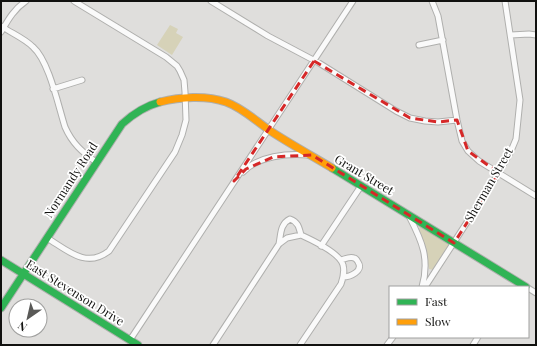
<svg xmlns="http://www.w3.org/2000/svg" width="537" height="346" font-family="'Playfair Display',serif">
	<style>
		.green { fill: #d6d2b8 }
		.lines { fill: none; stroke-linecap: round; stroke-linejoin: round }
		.street-casing { stroke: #afafad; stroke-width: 7 }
		.fast-casing { stroke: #afafad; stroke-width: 9 }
		.slow-casing { stroke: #afafad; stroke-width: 9 }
		.street { stroke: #fafafa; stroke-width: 5 }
		.fast { stroke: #30b455; stroke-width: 7 }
		.slow { stroke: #ff9f0a; stroke-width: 7 }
		.marked { fill: none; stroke: #d62828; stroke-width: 3; stroke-dasharray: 8 5; stroke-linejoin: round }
		.labels { text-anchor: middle; stroke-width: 3.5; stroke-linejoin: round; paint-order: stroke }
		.street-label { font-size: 12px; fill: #11110f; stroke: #fff }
	</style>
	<rect width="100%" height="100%" fill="#dfdedc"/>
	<path class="green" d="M170,25l8,4 -2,4 7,4 -11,18 -15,-10z
		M420,226h2l27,18 -16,26 -4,-1 -3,-15 -7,-25z"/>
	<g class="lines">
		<defs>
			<path id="street" d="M211,1l57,35 51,27 77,48 14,7 15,3 13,1 19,-2
				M432,1l6,15 19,104 5,21 6,10 11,10 57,35
				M1,26c10,7 23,12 32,21 16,14 25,58 32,80 7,16 17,25 31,35
				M1,32c7,-12 13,-23 25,-31
				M511,35l18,-1 7,1
				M419,45l24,-5
				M53,89l29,-9
				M243,172c15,-16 45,-19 65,-17
				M409,216c13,25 21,43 13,71
				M47,238c20,12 39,31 62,13l66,-99 7,-17 4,-15 -1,-28 -1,-12 -4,-9 -3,-5 -11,-9 -92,-56
				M279,244c2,-10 1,-20 11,-25 8,3 9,8 11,16 11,5 39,18 42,30 2,7 0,13 -2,19l-41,61
				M321,246l40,-60
				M341,260c4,-1 9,-4 13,-2 1,0 3,2 4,4 6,9 -8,15 -15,15
				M425,287l70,-108 16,-28 5,-12 4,-39 -15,-99
				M528,288l8,5
				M130,340l223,-339
				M213,345l66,-101 8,-6 14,-3
				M387,345l6,-8
				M473,345l5,-8"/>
			<path id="fast" d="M332,168l194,119
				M1,260l137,85
				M1,308l121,-184c11,-10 23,-18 38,-22"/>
			<path id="slow" d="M160,102c20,-5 46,-7 66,0 17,6 31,20 46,30 20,13 40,24 60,36"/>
		</defs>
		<use href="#street" class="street-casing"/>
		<use href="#fast" class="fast-casing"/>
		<use href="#slow" class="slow-casing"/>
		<use href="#street" class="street"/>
		<use href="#fast" class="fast"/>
		<use href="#slow" class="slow"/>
	</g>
	<path class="marked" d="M314,61l96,57 28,4 19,-2 11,31 31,22 -45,70 -142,-88 -39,2 -27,12 -12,12z"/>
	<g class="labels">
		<g class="street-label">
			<text transform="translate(364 175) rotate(31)" y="4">Grant Street</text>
			<text transform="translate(71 180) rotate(-57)" y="4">Normandy Road</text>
			<text transform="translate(489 185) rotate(-60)" y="4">Sherman Street</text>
			<text transform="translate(75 293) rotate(32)" y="4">East Stevenson Drive</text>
		</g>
	</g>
	<rect width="537" height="346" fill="none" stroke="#11110f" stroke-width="4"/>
	<rect x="389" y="286" width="140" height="52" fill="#ffffff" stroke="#a0a09f"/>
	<rect x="397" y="299" width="20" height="6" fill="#30b455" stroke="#a0a09f"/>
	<text x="425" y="306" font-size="12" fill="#11110f">Fast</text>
	<rect x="397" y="319" width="20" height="6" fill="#ff9f0a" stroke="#a0a09f"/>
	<text x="425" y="326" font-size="12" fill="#11110f">Slow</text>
	<g transform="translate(28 318) rotate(214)"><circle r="19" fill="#ffffff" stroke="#a0a09f"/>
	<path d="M0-3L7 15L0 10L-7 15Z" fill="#595957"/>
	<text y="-6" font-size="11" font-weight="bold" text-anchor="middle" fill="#11110f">N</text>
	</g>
</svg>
